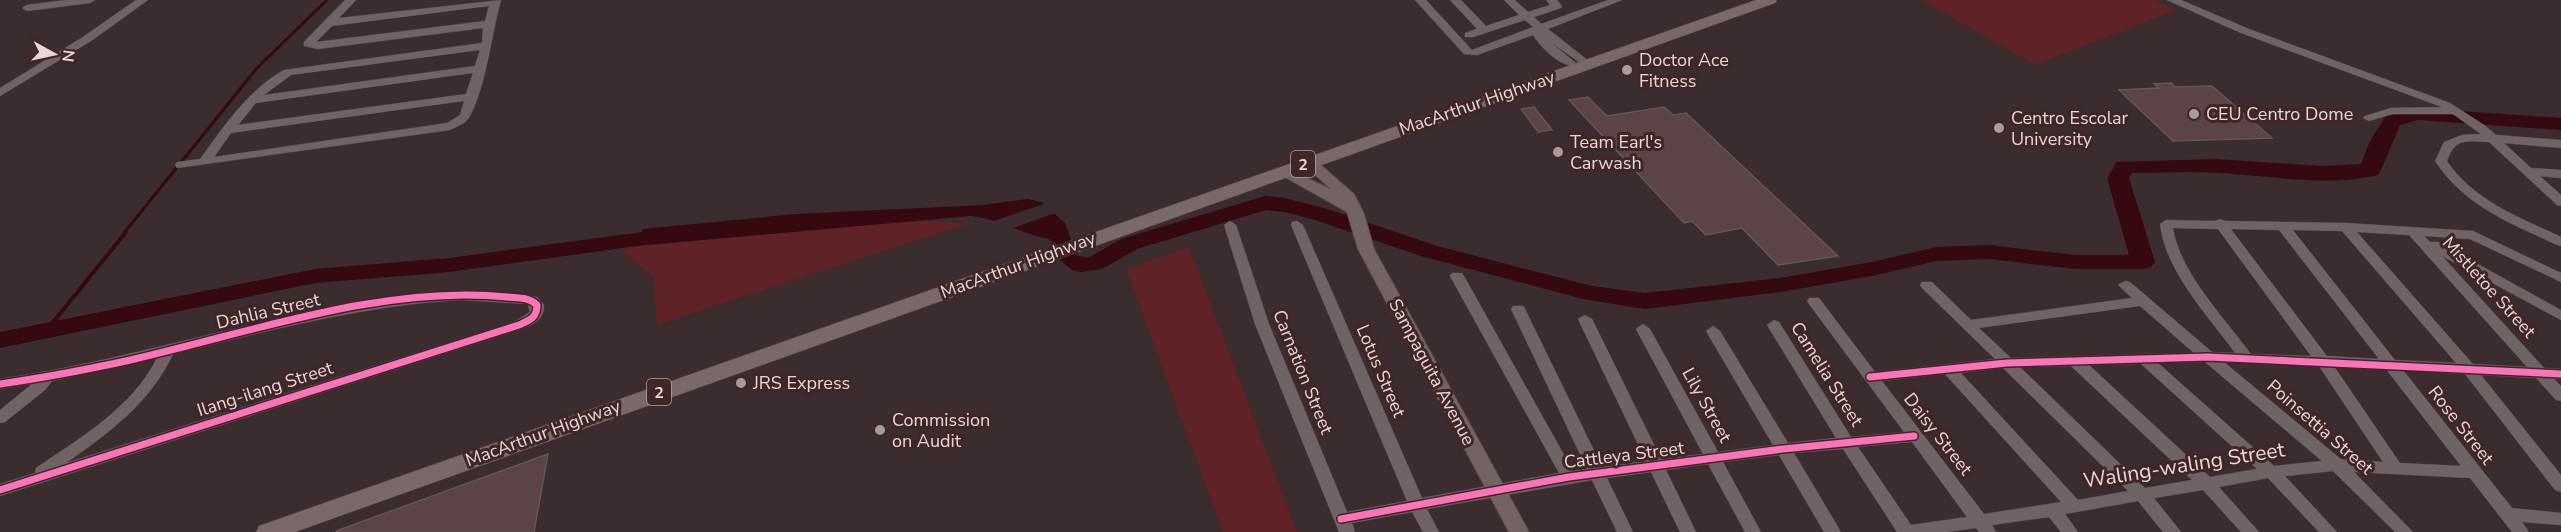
<svg xmlns="http://www.w3.org/2000/svg" width="2561" height="532" font-family="'Nunito Sans',sans-serif">
	<style>
		.green { fill: #5e2227 }
		.water { fill: #36080f }
		.pier { fill: #3b2c2d }
		.lines { fill: none; stroke-linecap: round; stroke-linejoin: round }
		.stream-far1 { stroke: #36080f; stroke-width: 3 }
		.stream { stroke: #36080f; stroke-width: 4 }
		.river { fill: #36080f; fill-rule: evenodd }
		.building { fill: #5c4346; stroke: #635657; stroke-width: 1.5 }
		.minor-casing { stroke: #554848; stroke-width: 1 }
		.major-casing { stroke: #554848; stroke-width: 2 }
		.highway-casing { stroke: #554848; stroke-width: 1 }
		.minor { fill: #706363; fill-rule: evenodd }
		.major { fill: #736363; fill-rule: evenodd }
		.highway { fill: #7b6868; fill-rule: evenodd }
		.cycleway-casing { stroke: #412627; stroke-width: 10 }
		.cycleway { stroke: #fb73b8; stroke-width: 7 }
		.poi-dot { fill: #ab9a9b; stroke: #412627; stroke-width: 2 }
		.labels { text-anchor: middle; stroke-width: 6; stroke-linejoin: round; paint-order: stroke }
		.shield { fill: #412627; stroke: #b6a1a2; stroke-width: 1.5 }
		.shield-label { font-size: 16px; font-weight: bold; fill: #e8d6d6 }
		.poi-label { font-size: 18px; fill: #e8d6d6; stroke: #412627; text-anchor: start }
		.street-label { font-size: 18px; fill: #e8d6d6; stroke: #412627 }
		.near-street-label { font-size: 21px; fill: #e8d6d6; stroke: #412627 }
	</style>
	<rect width="100%" height="100%" fill="#3b2c2d"/>
	<path class="green" d="M1921,0h234l21,10 -141,55z
		M912,221l58,2 -313,102 -4,-48 -32,-27 15,-4z
		M1189,247l108,285h-74l-97,-263z"/>
	<path class="water" d="M1028,199l13,3 24,21 13,36 11,2 12,-3 5,5c-40,11 -33,-1 -57,-24 -28,-5 -50,-20 -78,-23l-335,30 7,-17 153,-15 187,-9z"/>
	<path class="pier" d="M1047,203l11,9 -50,18 -17,-8z"/>
	<g class="lines">
		<path class="stream-far1" d="M124,233l133,-165 70,-68"/>
		<path class="stream" d="M46,331l80,-99"/>
		<path class="river" d="M2418,108l143,10v12l-143,-10 -18,5 -19,45 -3,5c-50,12 -107,1 -158,-2 -29,-2 -59,0 -88,0l-3,5 26,84 -4,5 -8,2h-68l-85,-10 -54,2 -64,15 -92,16 -135,17 -62,-10 -162,-43 -106,-36 -31,-8 -18,-2 -129,39 -33,19 -8,2 -16,2 -8,-2 -12,-10 4,-5c10,-3 16,3 26,2l31,-18 144,-43 20,2 46,12 106,36 155,40 53,7 135,-15 92,-16 64,-15 54,-2 85,10h54l-22,-77 10,-16 99,-3 107,7 38,-2 9,-23 15,-24z
			M672,228l8,2 4,5 -4,5 -231,32 -134,11 -315,65v-16l315,-63 134,-11z"/>
	</g>
	<path class="building" d="M2171,83l4,4 37,-1 60,52 -99,3 -54,-51 40,-2 -5,-4z
		M1588,97l19,19 57,-9 9,8 13,-2 152,143 -60,9 -36,-37 -36,7 -14,-14 -8,2 -115,-123z
		M1534,107l18,23 -14,2 -17,-23z
		M548,454l-14,78h-198v-1z"/>
	<g class="lines">
		<defs>
			<path id="minor" d="M66,0h29l-5,3 -63,8 -5,-3 5,-3z
				M136,0h12l-57,41 -91,55v-8l83,-51z
				M345,0h11l-17,18 162,-18c-10,36 -14,84 -32,118l-5,5 -14,7 -273,38 -2,-3 2,-3 23,-3c24,-33 48,-69 84,-89l198,-27 1,-15 -165,21 -14,-3v-4zM489,6l-4,15 -169,21 16,-16zM480,50l-5,16 -211,29 27,-20zM473,73l-7,21 -228,31 18,-22zM464,101l-4,14 -13,8 -233,34 17,-24z
				M1415,0h11l46,50 61,-23 -8,-7 -52,17h-8v-4l12,-4 -27,-29h11l25,26 33,-11 -15,-15h11l13,12 22,-7 -4,-5h11l5,6 -1,2 -27,9 7,7 67,-24h14l-74,29 42,33v4l-4,1 -37,-26 27,22 -1,2c-15,3 -35,-19 -42,-30l-56,20 -13,-1z
				M2167,0h14l68,29 201,74 34,22 12,10 65,5v8l-57,-5 27,25 30,2v8l-21,-2 21,19v11l-4,-1 -68,-63c-22,-1 -34,-5 -42,19 27,40 72,56 114,76v9c-10,-3 -20,-9 -30,-13 -39,-18 -72,-36 -96,-72l9,-19 18,-7 19,-1 -28,-20h-61l-23,7 -6,-3 2,-2 26,-8 51,-1 -201,-74z
				M2220,219l5,2 121,2 127,8 88,42v9l-91,-43 -46,-3 6,6h8l123,68v10l-119,-64 102,112 17,1v10h-7l7,7v15l-5,-1 -20,-22 -55,-3 80,100v17l-6,-2 -90,-116 -62,-4 109,138 49,5v12l-39,-3 7,10h-17l-42,-54 -116,-6 59,60h-18l-62,-61 -48,5 52,56h-18l-51,-54 -49,9 40,45h-18l-38,-42 -49,8 27,34h-18l-25,-31 -73,13 13,18h-17l-12,-15 -57,8 4,7h-17l-3,-4 -29,4h-50l-54,-83 -49,4 47,79h-17l-45,-77 -56,7 38,70h-16l-37,-68 -42,6 30,62h-16l-29,-60 -44,6 26,54h-16l-25,-52 -165,29 12,23h-16l-11,-20 -60,11 3,9h-16l-84,-208 -31,-99 6,-4 6,4 33,99 78,188 60,-11 -116,-276 1,-3 5,-1 6,4 119,273 137,-25 -109,-197 2,-3h10l2,3 109,195 14,-2 -76,-160 2,-3h10l2,3 77,158 44,-6 -68,-142 7,-4 7,4 69,140 42,-5 -67,-125 7,-5 7,5 68,123 55,-7 -67,-114 7,-5 7,5 68,112 48,-5 -69,-113 7,-5 5,2 72,115 53,-5 -95,-128 -2,-3 2,-3h10l56,74 120,-13 -73,-71 -2,-3 2,-3h10l39,38 161,-22 -14,-13 7,-4 5,1 82,70 23,1c-27,-38 -69,-80 -75,-129l6,-4 49,1zM2173,228l45,1 93,127 -60,-2c-26,-35 -72,-83 -78,-126zM2231,229l48,1 100,129 -52,-3zM2293,230l49,1 114,132 -61,-3zM2357,232l52,3 118,132 -54,-3zM2140,306l54,47 -183,5 -32,-30zM2205,362l117,99 -48,5 -116,-103zM2224,362l95,4 64,96 -42,-3zM2141,364l116,105 -47,8 -121,-112zM2071,366l121,114 -47,8 -125,-121zM2334,366l52,3 75,97 -61,-3zM2003,368l125,123 -50,9 -117,-127zM1945,374l116,128 -77,12 -102,-133zM1912,442l55,75 -56,8 -53,-78z
				M462,291l35,1 40,5 7,8c0,14 -8,18 -20,23l-524,168v-12l35,-11 1,-5c44,-30 96,-60 121,-110l-105,23 -7,9 -40,32 -5,1v-13l32,-26 -32,5v-10c155,-22 304,-80 462,-88zM462,300l66,4 2,8 -16,10 -448,141c43,-30 84,-60 107,-109 96,-23 190,-49 289,-54z"/>
			<path id="major" d="M1309,158l5,1 40,35 10,20 10,35 155,283h-20l-151,-283 -11,-37 -71,-40 8,-5 5,2 43,21 -28,-25 -2,-3z"/>
			<path id="highway" d="M1756,0h21l-2,3 -1480,529h-39l3,-6z"/>
		</defs>
		<use href="#minor" class="minor-casing"/>
		<use href="#major" class="major-casing"/>
		<use href="#highway" class="highway-casing"/>
		<use href="#minor" class="minor"/>
		<use href="#major" class="major"/>
		<use href="#highway" class="highway"/>
		<defs>
			<path id="cycleway" d="M1870,377l137,-14 201,-6 353,17
				M0,384c42,-6 84,-14 126,-23 119,-27 259,-77 381,-64 11,1 22,0 30,8 0,13 -7,15 -18,20l-519,165
				M1341,519l228,-42 214,-28 131,-13"/>
		</defs>
		<use href="#cycleway" class="cycleway-casing"/>
		<use href="#cycleway" class="cycleway"/>
	</g>
	<g class="poi-dot">
		<circle cx="1627" cy="70" r="6"/>
		<circle cx="2194" cy="114" r="6"/>
		<circle cx="1999" cy="128" r="6"/>
		<circle cx="1558" cy="152" r="6"/>
		<circle cx="741" cy="383" r="6"/>
		<circle cx="880" cy="430" r="6"/>
	</g>
	<g class="labels">
		<g class="shield">
			<rect x="1291" y="151" width="24" height="26" rx="4.5"/>
			<rect x="647" y="379" width="24" height="26" rx="4.5"/>
		</g>
		<g class="shield-label">
			<text x="1303" y="170">2</text>
			<text x="659" y="398">2</text>
		</g>
		<g class="poi-label">
			<text x="1639" y="66">Doctor Ace<tspan x="1639" dy="21">Fitness</tspan></text>
			<text x="2206" y="120">CEU Centro Dome</text>
			<text x="2011" y="124">Centro Escolar<tspan x="2011" dy="21">University</tspan></text>
			<text x="1570" y="148">Team Earl's<tspan x="1570" dy="21">Carwash</tspan></text>
			<text x="753" y="389">JRS Express</text>
			<text x="892" y="426">Commission<tspan x="892" dy="21">on Audit</tspan></text>
		</g>
		<g class="street-label">
			<text transform="translate(1477 103) rotate(-19)" y="6">MacArthur Highway</text>
			<text transform="translate(1018 265) rotate(-20)" y="6">MacArthur Highway</text>
			<text transform="translate(2489 287) rotate(48)" y="6">Mistletoe Street</text>
			<text transform="translate(268 311) rotate(-13)" y="6">Dahlia Street</text>
			<text transform="translate(1381 371) rotate(67)" y="6">Lotus Street</text>
			<text transform="translate(1303 372) rotate(68)" y="6">Carnation Street</text>
			<text transform="translate(1432 372) rotate(62)" y="6">Sampaguita Avenue</text>
			<text transform="translate(1827 374) rotate(58)" y="6">Camelia Street</text>
			<text transform="translate(265 389) rotate(-18)" y="6">Ilang-ilang Street</text>
			<text transform="translate(1707 405) rotate(61)" y="6">Lily Street</text>
			<text transform="translate(2461 425) rotate(52)" y="6">Rose Street</text>
			<text transform="translate(2320 427) rotate(41)" y="6">Poinsettia Street</text>
			<text transform="translate(543 433) rotate(-20)" y="6">MacArthur Highway</text>
			<text transform="translate(1938 434) rotate(52)" y="6">Daisy Street</text>
			<text transform="translate(1624 455) rotate(-7)" y="6">Cattleya Street</text>
		</g>
		<g class="near-street-label">
			<text transform="translate(2184 465) rotate(-9)" y="7">Waling-waling Street</text>
		</g>
	</g>
	<g transform="translate(54 54) rotate(98)" stroke="#412627" stroke-width="4.5" paint-order="stroke">
	<path d="M0-4.5L10 22L0 15L-10 22Z" fill="#e8d6d6"/>
	<text y="-9" font-size="16" font-weight="bold" text-anchor="middle" fill="#e8d6d6">N</text>
	</g>
</svg>
